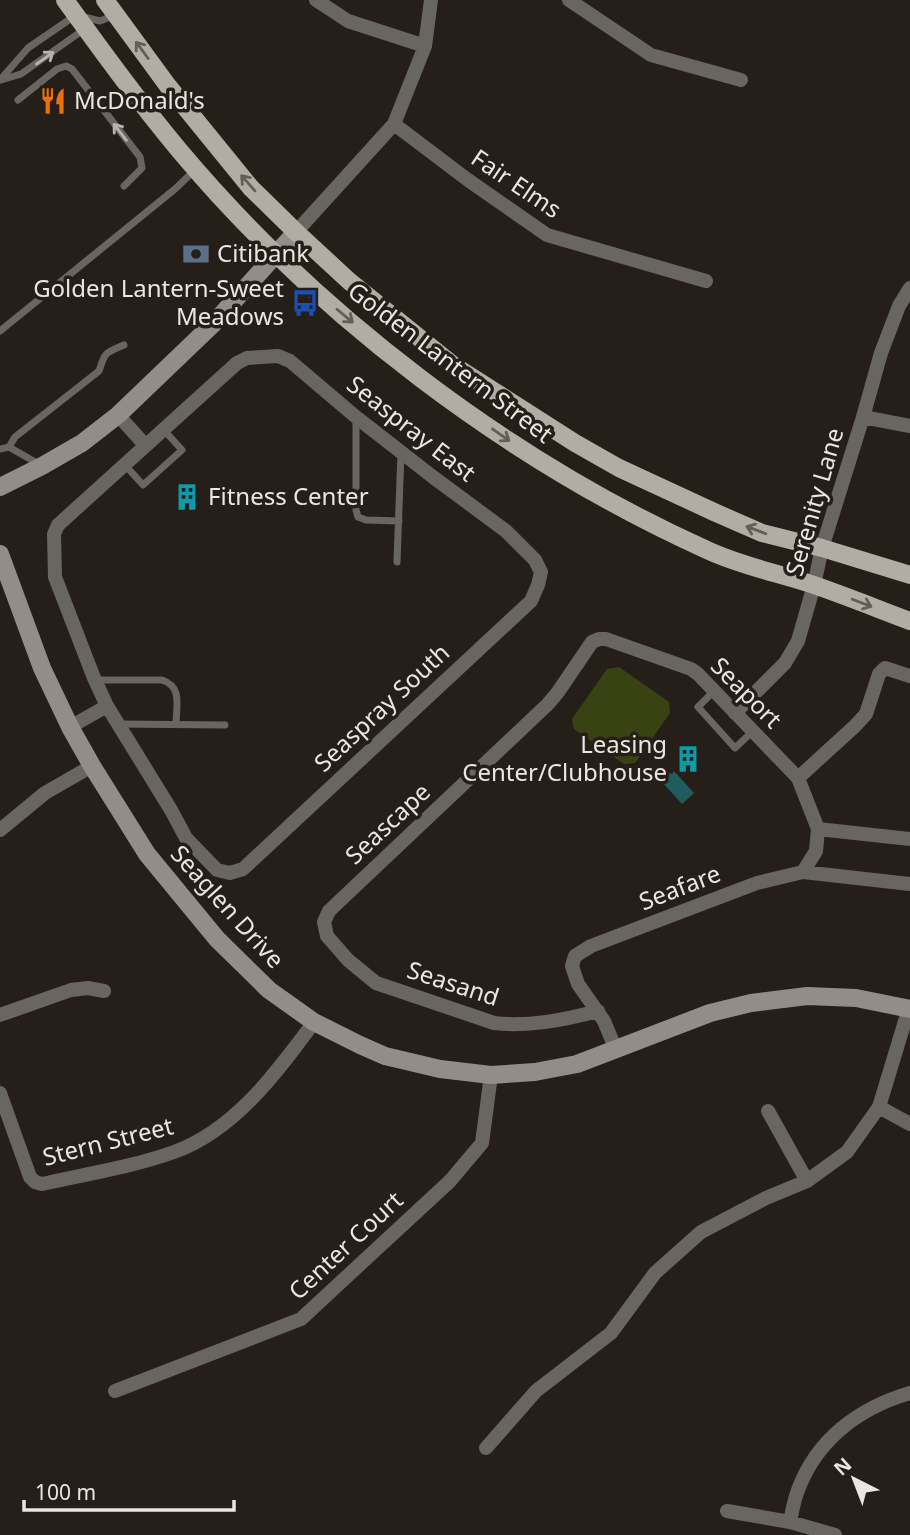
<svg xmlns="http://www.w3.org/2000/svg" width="910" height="1535" font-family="'Noto Sans',sans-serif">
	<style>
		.green { fill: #394212 }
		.water { fill: #1f5c5d }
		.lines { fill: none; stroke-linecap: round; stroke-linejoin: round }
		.lane { stroke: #696662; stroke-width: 7 }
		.street { stroke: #696662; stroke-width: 14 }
		.secondary { stroke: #928d88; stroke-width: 18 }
		.primary { stroke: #b2aca5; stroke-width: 18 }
		.oneway { stroke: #655e58 }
		.oneway2 { stroke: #b7b3af }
		.labels { text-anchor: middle; stroke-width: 7; stroke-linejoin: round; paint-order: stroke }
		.poi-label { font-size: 24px; fill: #ebe6e2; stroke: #261f19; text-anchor: start }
		.street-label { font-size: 24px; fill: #ebe6e2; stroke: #261f19 }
	</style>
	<rect width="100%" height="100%" fill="#261f19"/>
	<path class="green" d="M619,667l50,35 1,11 -35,50 -11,1 -50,-35 -2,-10 35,-50z"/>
	<path class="water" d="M674,771l20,22 -12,11 -20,-22 3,-2 -2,-4 4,-4 5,2z"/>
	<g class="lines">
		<path class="lane" d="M0,80l28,-32 48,-33 24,6 15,-6
			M1,80l20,-6 65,-46
			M18,100l39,-31 9,-3 6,3 68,88 2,11 -18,18
			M0,331l175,-142 21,-20
			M356,418v92l2,7 8,3 33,1
			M9,447l6,-10 84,-66c6,-19 6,-18 25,-26
			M0,449l9,-2 33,19
			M125,465l18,20 39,-35 -19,-21
			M397,562l4,-110
			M95,680h67c21,7 14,26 14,45
			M714,691l-16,16 37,41 18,-17
			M119,724l106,1"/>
		<path class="street" d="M316,0l32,21 77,25
			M569,0l82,55 90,25
			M394,124l74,56 79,55 159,46
			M296,232l98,-108 31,-78 6,-46
			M278,356l12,5 66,56 77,60 73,54 29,29 6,12 -3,13 -7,16 -288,268 -13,4 -13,-3 -31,-32 -15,-28 -64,-104 -13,-28 -39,-101 -1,-43 4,-9 179,-162 10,-5z
			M118,415l27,30
			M863,417l47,9
			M735,713l50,-50 13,-22 16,-56 8,-37 41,-131 18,-64 18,-47 11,-18
			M70,727l37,-21
			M798,778l57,-52 11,-12 13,-40 6,-6 25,8
			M0,830l45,-37 47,-27
			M803,872l13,-21 2,-22
			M598,1011c-34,9 -69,16 -104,12l-118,-40 -28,-23 -21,-24 -3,-14 5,-11 219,-207 10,-12 34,-50 7,-3h7l85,30 7,5 100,104 20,51 92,10
			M0,1015l71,-25 17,-2 16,3
			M616,1050l-12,-29 -26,-37 -6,-18 3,-10 16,-10 166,-63 46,-11 107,12
			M0,1093l30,84 5,5 7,2c44,-10 90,-17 132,-32 61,-22 103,-80 140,-130
			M879,1107l31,17
			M768,1111l39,70
			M115,1391l186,-72 149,-138 32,-38 9,-68
			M486,1448l50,-57 75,-58 44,-60 46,-41 65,-34 41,-17 40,-29 32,-45 30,-99
			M727,1511l63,11 45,13
			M790,1522c2,-10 4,-22 8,-32 19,-51 61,-82 112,-97"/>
		<path class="secondary" d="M0,487l42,-21 40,-23 36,-28 95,-91 83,-92
			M0,554l42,114 28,59 22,39 55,88 70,85 52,51 45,32 46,23 25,11 55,13 51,6 44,-3 42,-8 133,-51 41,-10 56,-7 49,2 54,11"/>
		<path class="primary" d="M65,0c37,51 74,102 114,150 139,166 331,311 528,400 34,16 71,23 107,35 32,11 64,24 96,36
			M105,0l63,86 83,102 45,44 53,49 104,84 122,78 44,25 95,44 48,21 60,15 88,27"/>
	</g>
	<defs><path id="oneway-shaft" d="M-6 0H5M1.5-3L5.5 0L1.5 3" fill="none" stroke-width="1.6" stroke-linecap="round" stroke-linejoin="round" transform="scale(1.75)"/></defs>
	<g class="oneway">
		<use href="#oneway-shaft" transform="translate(142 50) rotate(-126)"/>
		<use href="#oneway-shaft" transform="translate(248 183) rotate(-131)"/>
		<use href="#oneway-shaft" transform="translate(345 316) rotate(40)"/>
		<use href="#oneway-shaft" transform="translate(501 435) rotate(35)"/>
		<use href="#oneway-shaft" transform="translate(756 530) rotate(-159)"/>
		<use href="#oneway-shaft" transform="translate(862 603) rotate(21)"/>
	</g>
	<g class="oneway2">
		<use href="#oneway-shaft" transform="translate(45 58) rotate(-35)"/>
		<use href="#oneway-shaft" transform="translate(120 132) rotate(-128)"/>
	</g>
	<defs>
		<symbol id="restaurant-bare" viewBox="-9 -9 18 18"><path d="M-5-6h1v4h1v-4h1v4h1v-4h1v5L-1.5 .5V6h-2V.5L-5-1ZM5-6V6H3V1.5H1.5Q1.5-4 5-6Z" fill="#e8710a" stroke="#261f19" stroke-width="2.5" paint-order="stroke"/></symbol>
		<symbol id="bank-bare" viewBox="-9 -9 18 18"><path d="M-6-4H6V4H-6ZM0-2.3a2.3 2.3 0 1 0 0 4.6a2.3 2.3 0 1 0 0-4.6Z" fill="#5c6f8a" stroke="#261f19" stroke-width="2.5" paint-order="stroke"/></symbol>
		<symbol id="bus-bare" viewBox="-9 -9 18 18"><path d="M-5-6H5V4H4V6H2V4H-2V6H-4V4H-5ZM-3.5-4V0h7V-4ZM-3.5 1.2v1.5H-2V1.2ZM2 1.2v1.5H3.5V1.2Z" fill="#1a4fb4" stroke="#261f19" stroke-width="2.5" paint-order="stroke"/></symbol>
		<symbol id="building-bare" viewBox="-9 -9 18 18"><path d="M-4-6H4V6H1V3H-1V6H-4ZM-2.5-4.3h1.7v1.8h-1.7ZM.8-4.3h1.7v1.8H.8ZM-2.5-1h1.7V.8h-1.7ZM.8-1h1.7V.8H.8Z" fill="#0f9aa8" stroke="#261f19" stroke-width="2.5" paint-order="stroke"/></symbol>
	</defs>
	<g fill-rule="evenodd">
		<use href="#restaurant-bare" x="34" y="82" width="38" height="38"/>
		<use href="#bank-bare" x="177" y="235" width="38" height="38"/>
		<use href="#bus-bare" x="286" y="284" width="38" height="38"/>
		<use href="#building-bare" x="168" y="478" width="38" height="38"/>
		<use href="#building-bare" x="669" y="740" width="38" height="38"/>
	</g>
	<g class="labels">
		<g class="poi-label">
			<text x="74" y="109">McDonald's</text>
			<text x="217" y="262">Citibank</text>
			<text x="284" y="297" text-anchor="end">Golden Lantern-Sweet<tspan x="284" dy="28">Meadows</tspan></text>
			<text x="208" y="505">Fitness Center</text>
			<text x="667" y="753" text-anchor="end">Leasing<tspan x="667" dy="28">Center/Clubhouse</tspan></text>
		</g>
		<g class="street-label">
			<text transform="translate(516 184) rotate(34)" y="8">Fair Elms</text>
			<text transform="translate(450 363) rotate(37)" y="8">Golden Lantern Street</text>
			<text transform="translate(411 429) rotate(38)" y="8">Seaspray East</text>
			<text transform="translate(815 502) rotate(-74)" y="8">Serenity Lane</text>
			<text transform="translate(746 693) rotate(45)" y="8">Seaport</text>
			<text transform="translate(382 708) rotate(-43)" y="8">Seaspray South</text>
			<text transform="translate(388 824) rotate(-43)" y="8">Seascape</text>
			<text transform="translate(680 888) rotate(-21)" y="8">Seafare</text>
			<text transform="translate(227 907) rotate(48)" y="8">Seaglen Drive</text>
			<text transform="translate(453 984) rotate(18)" y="8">Seasand</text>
			<text transform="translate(108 1142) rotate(-14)" y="8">Stern Street</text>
			<text transform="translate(346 1246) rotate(-43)" y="8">Center Court</text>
		</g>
	</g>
	<g transform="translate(854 1479) rotate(318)" stroke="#261f19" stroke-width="5" paint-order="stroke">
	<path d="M0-5L12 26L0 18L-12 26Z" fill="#ebe6e2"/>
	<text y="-10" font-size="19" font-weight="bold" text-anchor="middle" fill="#ebe6e2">N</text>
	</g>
	<path d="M24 1500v10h210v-10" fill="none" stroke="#ebe6e2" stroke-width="3.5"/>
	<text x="35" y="1500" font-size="21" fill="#ebe6e2" stroke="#261f19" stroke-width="5" paint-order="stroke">100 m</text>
</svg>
